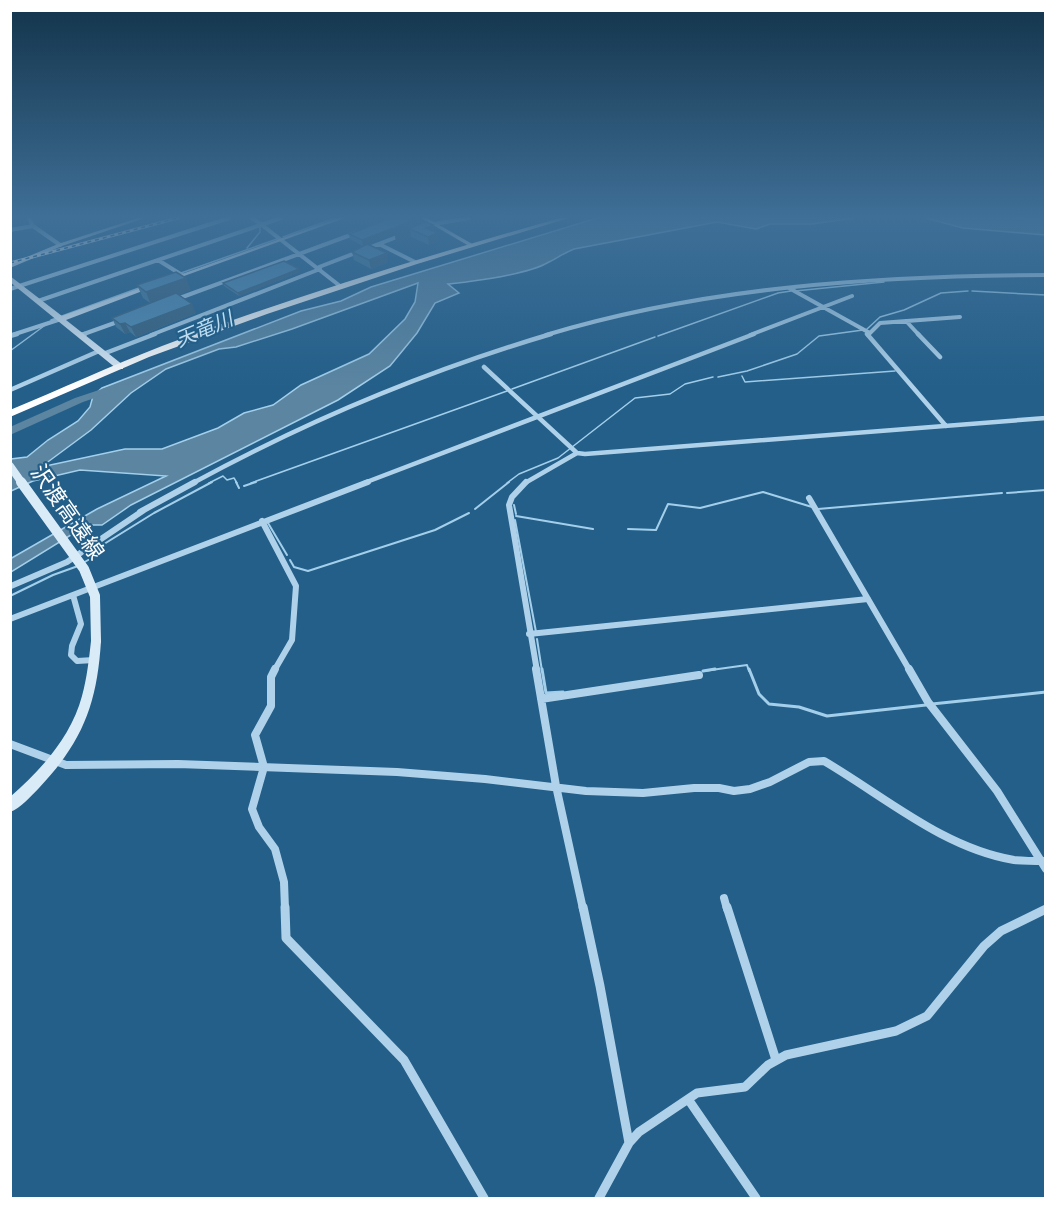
<svg xmlns="http://www.w3.org/2000/svg" width="1056" height="1209" font-family="Mulish,'Noto Sans JP',sans-serif">
	<style>
		.water { fill: #5b85a1; stroke: #a3cfeb; stroke-width: 1.5; fill-rule: evenodd }
		.lines { fill: none; stroke-linecap: round; stroke-linejoin: round }
		.stream-far2 { stroke: #a3cfeb; stroke-width: 1.5 }
		.stream-far1 { stroke: #a3cfeb; stroke-width: 2 }
		.stream { stroke: #a3cfeb; stroke-width: 3 }
		.river { fill: #5b85a1; fill-rule: evenodd }
		.street-far4 { stroke: #afd2ea; stroke-width: 4 }
		.street-far3 { stroke: #afd2ea; stroke-width: 4.5 }
		.street-far2 { stroke: #afd2ea; stroke-width: 6 }
		.street-far1 { stroke: #afd2ea; stroke-width: 8 }
		.street { stroke: #afd2ea; stroke-width: 9 }
		.secondary { fill: #daebf8; fill-rule: evenodd }
		.highway { fill: #fff; fill-rule: evenodd }
		.rail-casing { stroke: #fff; stroke-width: 3 }
		.rail { stroke: #235f89; stroke-width: 1.5; stroke-dasharray: 4; stroke-linecap: butt }
		.secondary-bridge-far1 { stroke: #daebf8; stroke-width: 8 }
		.secondary-bridge { stroke: #daebf8; stroke-width: 10 }
		.wall { fill: #457899 }
		.shaded-wall { fill: #38617d }
		.building { fill: #508bb2; stroke: #38617d; stroke-width: 1.5 }
		.labels { text-anchor: middle; stroke-width: 4.5; stroke-linejoin: round; paint-order: stroke }
		.far-water-label { font-size: 20px; font-style: italic; fill: #bbdcf1; stroke: #235f89 }
		.street-label { font-size: 22px; fill: #fff; stroke: #235f89 }
	</style>
	<rect width="100%" height="100%" fill="#235f89"/>
	<path class="water" d="M597,218h258l-43,6h-42l-14,5 -39,-7 -143,27c-10,4 -17,9 -25,13 -22,13 -75,19 -101,22l11,9 -24,10 -18,30 -27,33 -52,34 -207,105 -29,20h-15l-76,47 -1,-13 87,-50 69,-33 -86,-6 -47,11 -22,10v-32l16,-2 21,-17 30,-19 12,-14 3,-11 9,-8 199,-77 40,-10 30,-14zM418,283l-3,19 -10,17 -36,35 -68,31 -28,20 -29,8 -26,15 -56,21h-37l-84,18 50,-37 40,-37 35,-24 53,-20 17,-2 56,-18z
		M925,218h120v17l-82,-7z"/>
	<g class="lines">
		<path class="stream-far2" d="M249,218l7,4
			M283,237l52,-19
			M247,248l13,-16v-6
			M181,273l96,-34
			M795,291l89,-9
			M972,291l74,4
			M51,320l88,-32
			M867,329l13,-12 24,-7 37,-17 27,-2
			M658,336l120,-43 13,-2
			M10,351l34,-25
			M742,376l3,6 150,-11
			M718,377l29,-6 50,-17 22,-18 44,-6
			M512,389l143,-52
			M209,483l14,-7 4,4 7,-2 3,5
			M251,483l256,-92
			M507,483l12,-9 39,-16 77,-60 35,-4 15,-10 28,-7"/>
		<path class="stream-far1" d="M236,482l3,6
			M244,486l12,-4
			M1007,493l39,-3
			M514,505l2,9
			M475,509l34,-27
			M818,509l184,-16
			M516,516l77,13
			M515,520l21,112
			M268,523l19,32
			M628,529l28,1 12,-26 32,4 63,-16 49,15
			M290,560l4,7 14,4 127,-41 34,-17
			M83,563l12,-7 1,-7 58,-36 58,-31
			M10,596l43,-21 25,-9
			M537,639l5,32
			M704,671l43,-6 2,6"/>
		<path class="stream" d="M542,669l4,24 17,-1
			M749,669l10,25 10,10 30,3 28,9 99,-11
			M703,671l12,-2
			M932,704l114,-12"/>
		<path class="river" d="M111,386l6,3 -2,2 -32,11 -73,33v-8l65,-29z"/>
		<path class="street-far4" d="M29,218l4,8 27,19
			M253,218l87,68
			M428,225l41,-7
			M10,230l23,-4
			M379,244l36,18
			M158,260l24,15
			M319,267l83,-32
			M789,288l79,44
			M10,289l219,-71
			M177,299l179,-66
			M38,301l243,-83
			M906,321l13,14
			M12,335l49,-16
			M81,335l39,-14
			M151,335l169,-66
			M546,335c163,-49 331,-59 500,-60
			M750,335l102,-39
			M868,335l12,-12 80,-6"/>
		<path class="street-far3" d="M867,334l79,92
			M918,334l22,23
			M81,335l4,-1
			M10,336l7,-2
			M103,354l52,-20
			M484,367l93,86 8,1 461,-36
			M10,390l89,-39
			M193,483c114,-62 233,-112 358,-149
			M364,483l390,-149
			M525,483l52,-30"/>
		<path class="street-far2" d="M526,482l-14,15 -3,8 28,166
			M809,498l101,173
			M140,512l55,-30
			M262,521l34,65 -4,54 -18,31
			M11,586l56,-24 77,-52
			M73,595l8,29 -9,22 -1,9 6,6 17,-1
			M10,619l358,-137
			M529,634l339,-35"/>
		<path class="street-far1" d="M275,669l-4,8v29l-16,29 9,32 -12,42 7,18 16,22 9,33 1,27
			M536,669l20,117 27,123
			M909,669l19,33 69,89 49,78
			M541,699l158,-24
			M10,744l56,21 112,-1 219,8 88,7 101,12 57,2 51,-5h25l15,3 16,-2 20,-7 39,-20 15,-1c60,35 119,87 190,99 10,1 22,1 32,1
			M724,898l3,11"/>
		<path class="street" d="M285,907l1,31 118,122 80,138
			M583,907l17,79 29,157
			M727,907l49,153
			M688,1099l68,99
			M599,1198l30,-55 10,-11 58,-39 48,-6 23,-22 18,-10 110,-24 31,-15 57,-70 17,-15 45,-22"/>
		<path class="secondary" d="M138,218h7l-83,28 -52,22v-4l48,-20z
			M338,218h7l-172,62 -5,-1z
			M421,218h6l47,27 -5,1z
			M10,276l52,40 87,-31h4v2l-87,33 57,45v4h-6l-107,-87z
			M96,637l4,1 1,3c-4,63 -18,100 -62,147 -8,8 -18,20 -29,24v-15c31,-27 61,-60 72,-101 5,-18 7,-37 9,-55l1,-3z"/>
		<path class="highway" d="M560,218h9l-152,46 -150,50 -118,43 -139,60v-7c51,-21 100,-44 152,-64 130,-49 264,-90 398,-128z"/>
		<defs>
			<path id="rail" d="M10,263l168,-45"/>
		</defs>
		<use href="#rail" class="rail-casing"/>
		<use href="#rail" class="rail"/>
		<path class="secondary-bridge-far1" d="M10,466l12,17"/>
		<path class="secondary-bridge" d="M21,482l63,87 11,27 1,45"/>
	</g>
	<path class="wall" d="M426,222l7,3 1,6 4,10 -9,4 -18,-8 -15,5 -1,-8z
		M413,226l-46,18 21,18 -17,7 -17,-9 -2,-8 11,-6 -13,-7 -1,-5z
		M300,272l-61,24 -15,-10 -1,-3z
		M137,285l54,5 -13,5 18,18 -60,24 -6,-5 -5,2 -9,-7 -4,-9 38,-15 -7,-5z"/>
	<path class="shaded-wall" d="M412,221l1,5 -50,20 -1,-6z
		M433,225l1,8 -8,-5z
		M410,229l1,8 -15,5 -1,-8z
		M437,233l1,8 -9,4 -1,-8z
		M387,253l1,9 -17,7 -2,-9z
		M299,269l1,3 -61,24 -1,-3z
		M186,278l5,12 -40,15 -5,-13z
		M192,304l4,9 -60,24 -5,-10z
		M125,323l5,9 -5,2 -5,-10z"/>
	<path class="building" d="M391,218h14l7,3 -50,19 -13,-6z
		M426,222l7,3 -7,3 11,5 -9,4 -18,-8 -15,5z
		M367,244l20,9 -18,7 -17,-8z
		M284,261l15,8 -61,24 -15,-10z
		M176,272l10,6 -40,14 -9,-7z
		M176,293l16,11 -61,23 -6,-4 -5,1 -8,-6z"/>
	<linearGradient id="sky" x2="0" y2="1"><stop stop-color="#13344b"/><stop offset="0.56" stop-color="#3f6f97"/><stop offset="1" stop-color="#3f6f97" stop-opacity="0"/></linearGradient>
	<rect width="1056" height="387" fill="url(#sky)"/>
	<g class="labels">
		<g class="far-water-label">
			<text transform="translate(204 329) rotate(-23)" y="7">天竜川</text>
		</g>
		<g class="street-label">
			<text transform="translate(68 512) rotate(55)" y="8">沢渡高遠線</text>
		</g>
	</g>
	<rect width="1056" height="1209" fill="none" stroke="#ffffff" stroke-width="24"/>
</svg>
